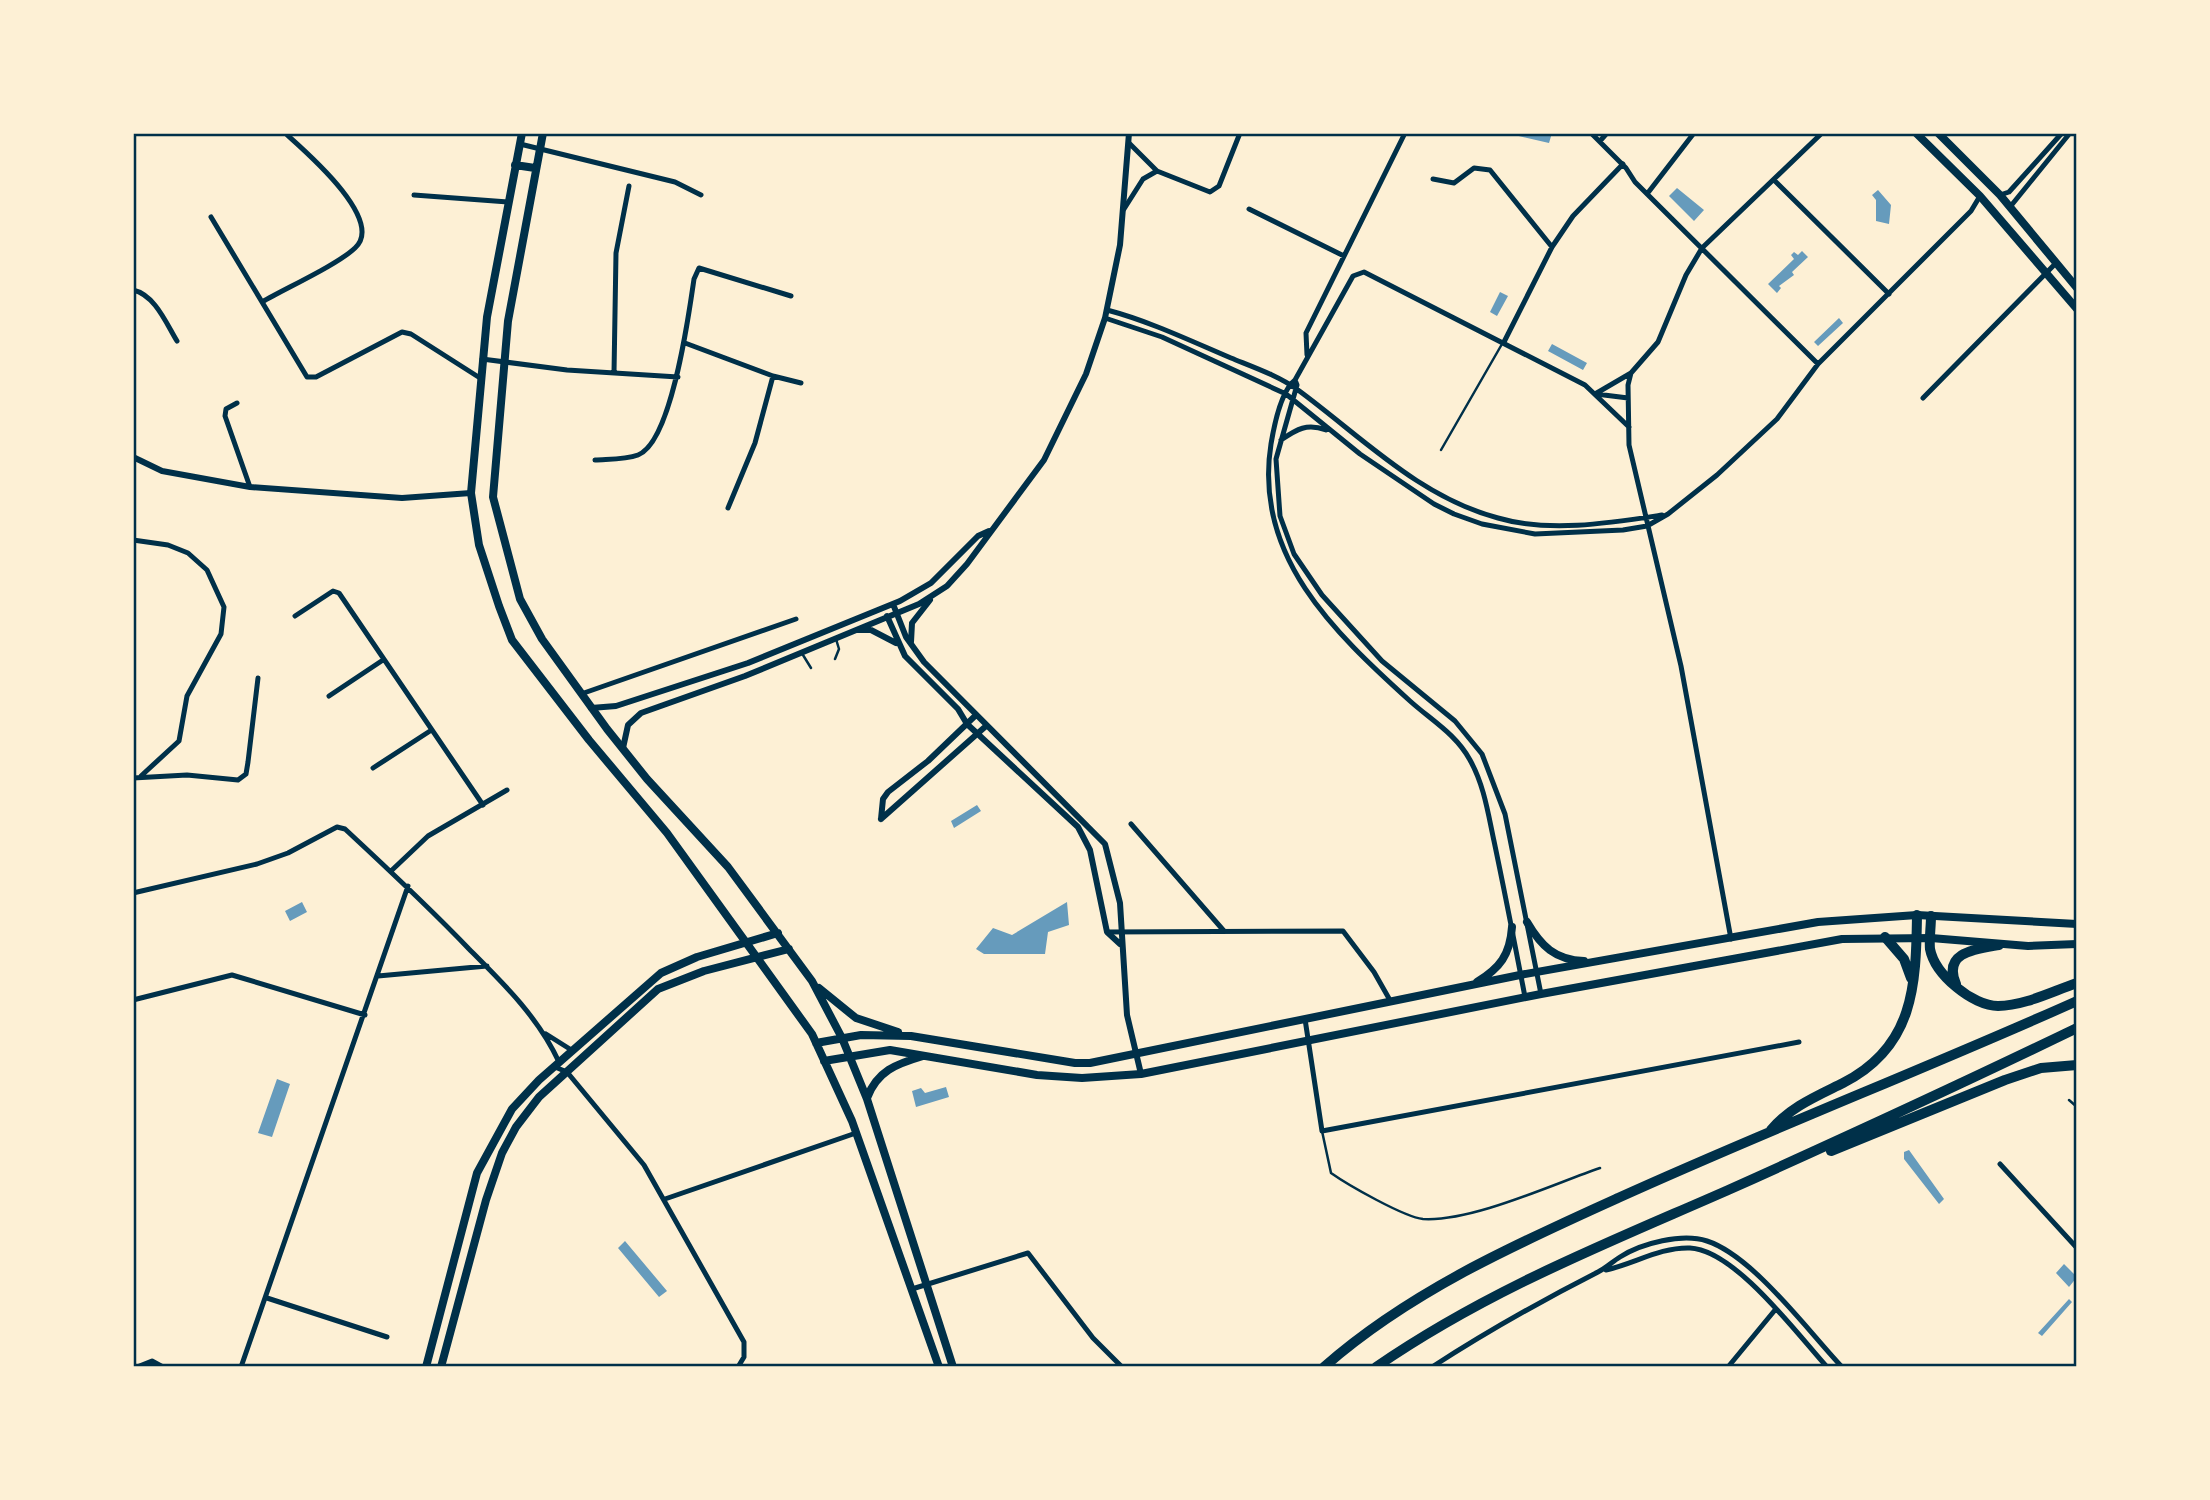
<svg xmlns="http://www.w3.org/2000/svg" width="2210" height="1500" font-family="'Varela Round',sans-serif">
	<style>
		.water { fill: #669bbc }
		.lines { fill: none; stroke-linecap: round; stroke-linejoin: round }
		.service { stroke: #003049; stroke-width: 2.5 }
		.minor { stroke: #003049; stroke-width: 5 }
		.tertiary { stroke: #003049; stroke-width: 6 }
		.primary { stroke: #003049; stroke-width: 8 }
		.motorway { stroke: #003049; stroke-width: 10 }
		.neatline { fill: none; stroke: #003049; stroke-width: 2.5 }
	</style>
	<rect width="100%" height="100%" fill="#fdf0d5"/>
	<path class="water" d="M1506,133h46l-3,10z
		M1677,188l27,22 -10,11 -25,-25z
		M1878,190l13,15 -2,19 -13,-3v-21l-4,-5z
		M1802,251l6,6 -16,15 2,3 -15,11 2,2 -4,5 -9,-9 26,-25 -3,-4 3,-3 4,3z
		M1500,292l8,4 -11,20 -7,-4z
		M1839,318l4,5 -25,23 -4,-4z
		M1552,344l35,19 -4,7 -35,-19z
		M977,805l4,6 -27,17 -3,-7z
		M302,902l5,10 -17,9 -5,-10z
		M1067,902l2,23 -21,7 -3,22h-61l-8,-5 17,-21 19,7z
		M277,1079l13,5 -18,53 -14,-4z
		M946,1087l3,10 -33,10 -4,-16 9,-3 4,5z
		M1909,1150l35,49 -5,5 -35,-45v-7z
		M625,1241l42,50 -8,6 -41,-49z
		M2064,1264l13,13 -8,10 -13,-14z
		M2069,1299l3,3 -30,34 -4,-3z"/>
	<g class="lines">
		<path class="service" d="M1441,450l61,-106
			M803,655l8,13
			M835,659l4,-10 -3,-10
			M2069,1100l8,7
			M1322,1131l9,42c17,12 73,44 92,46 49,3 130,-35 177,-51"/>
		<path class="minor" d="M1591,133l35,35 9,14 183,182
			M1600,141l7,-8
			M1129,143l28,28 53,21 9,-6 21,-53
			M520,144l155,38 26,13
			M1433,179l21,4 20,-15 16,2 62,77
			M1774,180l115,114
			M1647,194l47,-61
			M414,195l94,7
			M2000,195l9,-3 53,-59
			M2010,207l60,-74
			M1124,209l19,-30 14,-8
			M1249,209l95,47
			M211,217l96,160h9l86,-45 9,2 69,44
			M133,290c22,5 33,33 44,51
			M262,302c24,-14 75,-37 93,-54 31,-28 -50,-97 -70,-115
			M1107,310c42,11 84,31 124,48 22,9 48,18 67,32 64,47 121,107 200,128 51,15 112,5 164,-3
			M1105,318l57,19 124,57 74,60 74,50 20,10 28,10 53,10 88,-4 24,-4 21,-12 49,-39 60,-56 41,-55 153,-153 9,-15
			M1504,342l48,-95 21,-31 50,-52
			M685,343l88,33 28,7
			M1307,355l-1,-22 99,-200
			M482,359l85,11 111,7
			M614,373l2,-120 13,-67
			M1295,380c-14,11 -21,46 -24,64 -18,112 63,188 139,257 21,19 46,33 60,59 14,25 18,53 24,81 11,52 21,104 31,156
			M1595,394l36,-21
			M1596,394l32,4
			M1923,398l133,-135
			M237,403l-11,6 -1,7 25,71
			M1281,440c16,-11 26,-17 45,-10
			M595,460c13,-1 30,0 43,-5 34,-13 51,-142 56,-176l5,-11 92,28
			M728,508l27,-65 18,-67
			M133,540l35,5 20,8 19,17 17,37 -3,27 -34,62 -8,45 -38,35
			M295,616l38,-25 6,2 144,212
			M581,694l215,-75
			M329,696l54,-36
			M373,768l57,-37
			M133,778l54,-3 51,5 8,-6 2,-12 10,-84
			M1131,824l93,107
			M391,871l37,-35 79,-46
			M133,893l124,-29 31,-11 49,-26 8,2c42,39 84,78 124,120 35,35 69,68 90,113
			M1107,932l236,-1 31,41 17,30
			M1731,939l-50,-273 -52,-221 -1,-60 3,-12 27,-31 28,-67 16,-27 120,-115
			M378,976l109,-10
			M1541,994l-36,-180 -23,-60 -27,-33 -73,-60 -60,-66 -28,-41 -14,-38 -4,-57 21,-74 -2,-5 58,-104 11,-4 221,113 44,42
			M133,1000l99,-25 133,40
			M1305,1019l17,112 477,-89
			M546,1034l27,17
			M555,1067l12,5 77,93 100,177v15l-6,10
			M2000,1164l77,84
			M665,1199l191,-66
			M1606,1270c28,-6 54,-23 84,-22 45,2 107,86 137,119
			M912,1289l116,-36 65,85 29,29
			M267,1298l120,39
			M137,1367l15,-6 11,6
			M241,1367l167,-481
			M1432,1367c54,-35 109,-66 166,-95 8,-4 14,-10 22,-15 22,-14 62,-24 87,-16 46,15 101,90 135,126
			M1728,1367l47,-57"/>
		<path class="tertiary" d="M133,457l29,14 88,16 152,11 69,-5
			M893,604l13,33 18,25 181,182 15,59 7,112 14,59
			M887,616l18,40 53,53 9,15 111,103 12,23 17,82 13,12
			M857,630h14l25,13
			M911,642l1,-19 18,-23
			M591,708l25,-2 132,-43 152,-62 31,-18 47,-47 11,-5
			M623,748l5,-23 13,-12 104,-37 174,-72 28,-18 20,-22 77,-104 42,-86 19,-56 15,-73 9,-112
			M881,819l2,-20 5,-7 40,-31 48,-46
			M881,819l105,-93"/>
		<path class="primary" d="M522,133l-35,184 -16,176 8,52 20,61 13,34 77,100 78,93 145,201 40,87 87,246
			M543,133l-35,188 -15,176 27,102 22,40 65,90 40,50 81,88 84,114 30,57 25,61 86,268
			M1916,133l64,63 97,113
			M1938,133l62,62 77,93
			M515,165l20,3
			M1527,922c14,24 28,38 57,39
			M1477,982c23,-14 33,-27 35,-55
			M819,988l37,30 42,14
			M816,1043l45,-8 50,1 164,27h15l430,-88 298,-53 99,-7 160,9
			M824,1061l66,-11 147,25 45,3 59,-4 400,-80 301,-55 89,-1 97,8 49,-2
			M867,1098c10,-27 29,-34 56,-42
			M426,1367l51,-194 35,-64 27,-29 122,-107 36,-16 81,-24
			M441,1367l45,-167 16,-47 14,-26 23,-30 119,-108 46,-18 85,-22"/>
		<path class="motorway" d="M1931,916c0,11 -2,23 -1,33 5,26 43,57 68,57 26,0 55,-15 79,-23
			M1885,937l19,22 7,19
			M1956,984c-14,-32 20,-35 43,-39
			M1771,1130c19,-23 46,-34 72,-47 71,-36 73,-97 74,-168
			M1831,1151l174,-71 36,-12 36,-3
			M1324,1367c85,-75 192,-123 294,-169 152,-69 307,-129 459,-197
			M1376,1367c112,-77 227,-122 350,-176 118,-53 235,-107 351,-163"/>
	</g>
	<rect width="2210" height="1500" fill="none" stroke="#fdf0d5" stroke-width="270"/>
	<rect x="135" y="135" width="1940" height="1230" class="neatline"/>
</svg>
